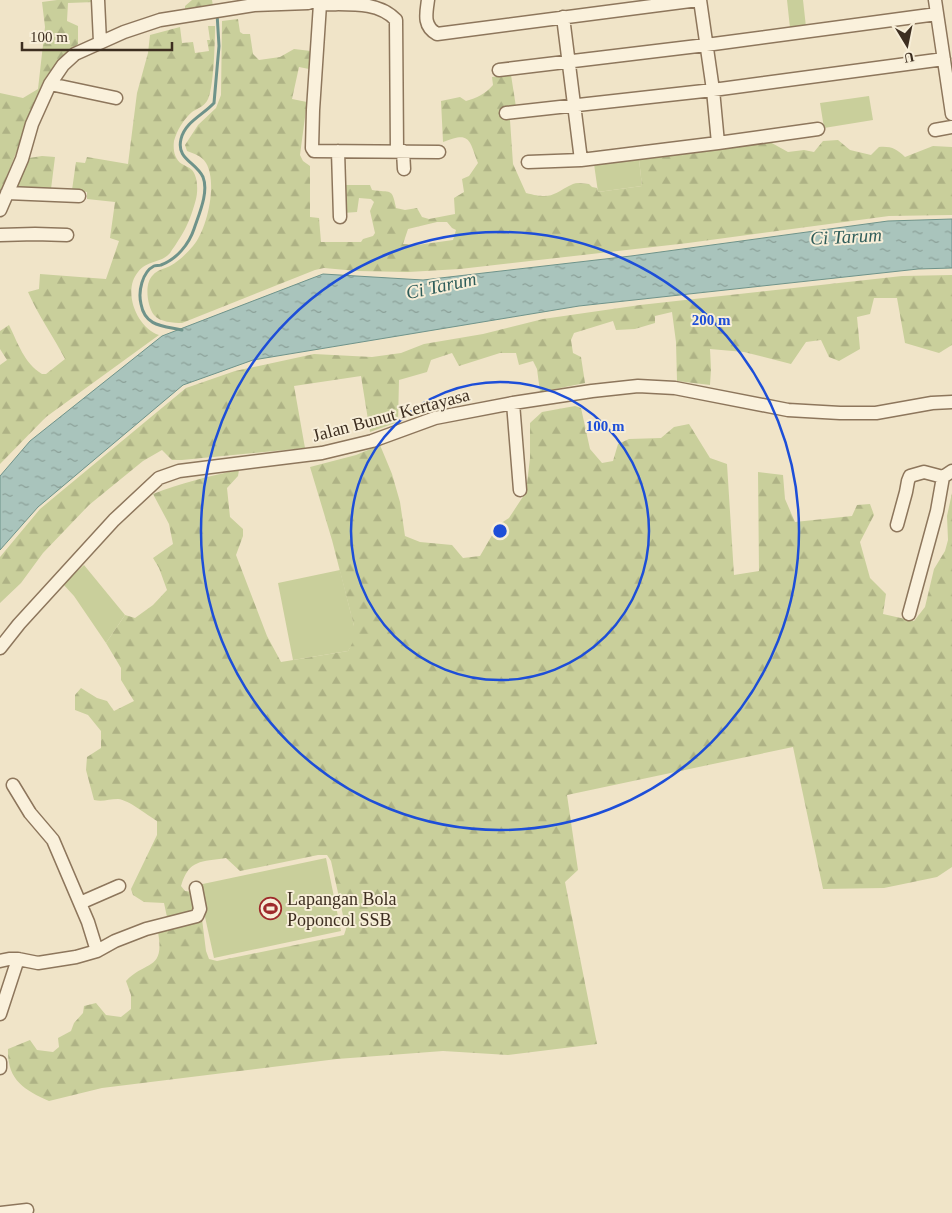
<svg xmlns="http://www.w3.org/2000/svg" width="952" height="1213" font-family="Georgia,serif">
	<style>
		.grass { fill: #c9cf9b }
		.forest { fill: url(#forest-firs); fill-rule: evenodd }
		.water { fill: url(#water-ripples); stroke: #6f938a }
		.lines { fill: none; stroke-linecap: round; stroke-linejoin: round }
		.stream { stroke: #6f938a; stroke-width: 3 }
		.minor-casing { stroke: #8d765c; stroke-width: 15 }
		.minor { stroke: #faf1dc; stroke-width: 12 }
		.ring { fill: none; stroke: #1d4ed8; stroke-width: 2.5 }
		.labels { text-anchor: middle; stroke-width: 4; stroke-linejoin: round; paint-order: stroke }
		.street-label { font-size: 18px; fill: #3d2e20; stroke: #f7eed8 }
		.poi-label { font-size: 18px; fill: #3d2e20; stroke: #f7eed8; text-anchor: start }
		.water-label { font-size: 19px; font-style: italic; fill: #2f5d5a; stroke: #f7eed8 }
		.centre { fill: #1d4ed8; stroke: #f7eed8; stroke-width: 2.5 }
		.ring-label { font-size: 15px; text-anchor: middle; font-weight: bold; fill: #1d4ed8; stroke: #f7eed8; stroke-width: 4; stroke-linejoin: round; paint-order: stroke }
	</style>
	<defs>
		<pattern id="forest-firs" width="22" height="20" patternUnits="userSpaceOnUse" patternTransform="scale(1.25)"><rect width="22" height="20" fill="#c9cf9b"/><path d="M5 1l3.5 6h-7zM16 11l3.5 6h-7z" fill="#aeb285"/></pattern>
		<pattern id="water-ripples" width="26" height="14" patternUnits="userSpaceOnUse" patternTransform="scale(1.25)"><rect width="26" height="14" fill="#a9c4bc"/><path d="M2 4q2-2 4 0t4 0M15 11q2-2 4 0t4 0" fill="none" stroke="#8ba098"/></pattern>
	</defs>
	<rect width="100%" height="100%" fill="#f0e4c8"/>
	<path class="grass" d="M787,0h16l3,27 -16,1z
		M869,96l4,24 -49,8 -4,-25z
		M639,159l3,27 -44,6 -4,-28z
		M84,565l41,50 -19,28 -32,-47 -11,-12z
		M340,570l14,56 1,14 -7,11 -55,9 -15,-77z
		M326,858l15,73 -127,27 -16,-73z"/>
	<path class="forest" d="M57,0h38v2l-27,1 -1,18 11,5v18c-16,13 -38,33 -40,54l-38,95v-100l23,5 15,-9 7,-62 -3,-25z
		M192,0h20l1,6 -24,4 -4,-1v-3z
		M238,19l2,13 3,2h7l3,20 6,6 21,-3 14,-8 17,2 -2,18 -10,-2 -7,32 15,3 -7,53 3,6 7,5v51l9,1 2,24h40l2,-3 10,-3 2,-3 -5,-22 4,-9 -3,-3 -12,-1 -2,14 -14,1 -1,-28h28l2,5c19,3 20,-3 24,18l9,2 12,-2 5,9 7,2 26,-5 -1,-16 10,-6 -2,-13 7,-3 9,-13c-9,-24 -8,-32 -35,-21l-2,-41 19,-4 6,4c11,-3 19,-7 27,-16l-1,-8 19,-2 5,32 -6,13 3,44 13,29c27,7 26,1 47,-9 5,-2 11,0 16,0l3,3 5,1 1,4 44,-6 -3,-27 131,-17 18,10 16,-2 10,2 9,-11 15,-1 12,10 21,5 8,-8c12,-1 18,2 26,10l28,-11 19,1v68l-63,1 -201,27 -228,26 -52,3 -51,-1 -33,-3 -9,2 -133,53c-8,0 -23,-1 -28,-8 -7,-9 -10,-32 -1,-40 4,-5 11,-6 17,-9 9,-5 16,-12 23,-20 14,-16 25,-63 13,-83 -5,-8 -12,-9 -19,-12l-2,-6 13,-20 18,-17 5,-13 1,-74zM437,222h10l5,6 4,2 -3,10 -36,5 -14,-1 5,-15z
		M208,26h7c0,14 -1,65 -8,75 -3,5 -10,8 -15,11 -8,7 -15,18 -18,29 -1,8 0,18 8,23 3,2 7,3 10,6 6,7 6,21 4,29 -6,23 -12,34 -26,54 -8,10 -23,7 -32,19 -16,19 -1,56 21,63l-113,82 -46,47v-99l7,-5 -7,-11v-18l9,-6c9,18 15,38 33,49h4l19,-15c-12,-23 -27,-44 -37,-67l11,-3 1,-15 66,5 13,-38 -9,-3 5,-36 -28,-3v-7l-15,-2 4,-28 9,1 2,-6 41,7 9,-71 11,-40 2,-18 30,-8 2,16 11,-1 2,11 14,-2 -2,-11h3z
		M42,156l13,1 -4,32 -34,-1 12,-30z
		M952,275v70l-13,8 -34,-10 -8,-45h-23l-4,16 -13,3 3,32 -21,12 -10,-4 -8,-17 -15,2 -15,22 -47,-12 -34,-3 1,20 -1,16 -33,-4 -1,-39 -4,-30 -17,4v7l-20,6 -19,1 -3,-9 -39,12 -3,7 2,13 8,4 4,26 -45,9 -3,-23 -4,-8 -14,4 -3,-12h-16l-41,13 -7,-13 -21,7 -4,12 -28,8 -1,42 -28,10 -9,-56 -67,10 11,62 -123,12h-10l-10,-10 -19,11 -54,44 -46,48 -22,30 -21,20v-46l40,-48 146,-121 49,-17 79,-17 58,3 29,-4 23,-9 59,-10 60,-15 97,-14 262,-29z
		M575,406l6,2 9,41 12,14 11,-2 5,-17 11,-5 32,-1 13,-11 15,-3 21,34 17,6 7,111 25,-4 -1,-99 25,3 2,24 10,23 57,-6 5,-11 13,-1 4,11 -14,27 10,36 16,16 -3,20 31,7 11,-14 9,-38 11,-18 3,-11 -1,-24 5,-23v374l-15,10 -53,11 -61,1 -30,-142 -226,48 11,75 -13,12 32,162 -89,11 -65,-4 -106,8 -235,29 -53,13c-25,-11 -42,-21 -41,-52l22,-9 7,10 16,2 6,-5 -1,-9 13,-7 3,-8 9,-10 1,-7 12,-3 10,12 15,2 10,-8v-14l-5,-14c20,-21 39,-10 32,-49l44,-13 4,32 3,8 8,2 127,-26 2,-6 -15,-68 -4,-6h-9l-78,16 -14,-13c-25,4 -37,1 -45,28l4,5 8,1 4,15c-9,7 -19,8 -30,10l-3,-14 -20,-1 -11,-7 -2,-6 26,-54v-14c-10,-6 -28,-21 -39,-22 -9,0 -15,3 -24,1l-8,-30 1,-13 14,-9v-17l-13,-16 -13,-5v-15l6,-7 16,10 10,3 7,10 20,-10 -13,-21v-12l-15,-25 19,-28 10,3 18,-13 14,-15 -8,-22 -6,-10 20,-14 -4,-20 -16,-30c28,-11 56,-18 86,-24l-1,6 -11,12 3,29 13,12v7l-7,19 31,81 14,26 67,-11 6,-11v-14l-22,-86 -22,-73 46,-12 24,-10 12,29 8,28 5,34 15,6 32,3 11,13 17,-2 18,-31 11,-7 17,-26 4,-34v-35l12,-11z"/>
	<path class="water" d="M952,219v49l-34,1 -339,37 -326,54 -70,25 -145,122 -38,43v-74l30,-35 132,-105 161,-62 100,6 208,-24 257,-35z"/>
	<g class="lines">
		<path class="stream" d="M182,330c-18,-4 -37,-3 -41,-26 -3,-12 1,-32 13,-38 2,-1 5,0 7,-1 16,-6 28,-21 33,-36 5,-15 15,-37 9,-52 -7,-15 -27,-18 -22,-38 4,-17 22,-24 33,-36l5,-57 -2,-33"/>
		<defs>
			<path id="minor" d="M98,0l2,42
				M318,0l2,4 -7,106 -1,38 2,3 125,1
				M428,0c-2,14 -5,26 9,34l261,-34
				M700,0l13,90 5,53
				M935,0l17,114
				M320,4c26,1 57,-4 76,16l1,131
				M563,17l18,143
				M499,70l207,-25 231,-31
				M50,84l66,14
				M506,113l207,-23 231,-31
				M935,130l17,-3
				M338,151l2,66
				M403,151l1,18
				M528,162l53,-2 137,-17 100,-14
				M7,193l72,3
				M0,210l22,-51 10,-35 18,-40 13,-19 12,-11 49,-22 36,-12 94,-15 54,-2 9,-3
				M0,235l35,-1 32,1
				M513,403l7,87
				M897,525l9,-33 2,-11 2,-5 14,-4 19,5 9,-6
				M909,614l28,-103 6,-34
				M0,648l19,-24 95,-104 45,-42 20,-7 143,-18 50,-12 63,-23 78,-15 79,-12 46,-5 37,2 113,22 52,3h36l56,-10 20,-1
				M13,785l17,28 23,27 35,82 9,29
				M80,903l39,-17
				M0,961l9,-2h9l20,4 38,-6 21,-6 18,-10 31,-12 51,-13 3,-7 -4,-21
				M0,1014l18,-55
				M0,1062v6
				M1,1213l26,-3"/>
		</defs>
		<use href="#minor" class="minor-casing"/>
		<use href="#minor" class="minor"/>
	</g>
	<g class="ring">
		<circle cx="500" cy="531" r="149"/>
		<circle cx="500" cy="531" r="299"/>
	</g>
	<defs>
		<symbol id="stadium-ring" viewBox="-11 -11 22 22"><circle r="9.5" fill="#f7eed8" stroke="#9e2a2b" stroke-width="1.5"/><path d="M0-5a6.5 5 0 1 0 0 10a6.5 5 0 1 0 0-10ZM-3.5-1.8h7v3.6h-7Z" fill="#9e2a2b"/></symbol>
	</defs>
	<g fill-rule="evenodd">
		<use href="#stadium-ring" x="258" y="896" width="25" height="25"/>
	</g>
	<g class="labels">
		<g class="street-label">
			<text transform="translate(391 415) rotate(-15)" y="6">Jalan Bunut Kertayasa</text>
		</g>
		<g class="poi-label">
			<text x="287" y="905">Lapangan Bola<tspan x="287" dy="21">Poponcol SSB</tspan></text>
		</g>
		<g class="water-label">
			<text transform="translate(846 236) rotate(-3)" y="7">Ci Tarum</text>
			<text transform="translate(441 285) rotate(-12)" y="7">Ci Tarum</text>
		</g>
	</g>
	<circle cx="500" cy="531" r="8" class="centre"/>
	<g class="ring-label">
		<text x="711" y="325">200 m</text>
		<text x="605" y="431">100 m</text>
	</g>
	<g transform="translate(907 45) rotate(170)" stroke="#f7eed8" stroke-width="4" paint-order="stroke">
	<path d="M0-4L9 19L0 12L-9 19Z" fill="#3d2e20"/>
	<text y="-8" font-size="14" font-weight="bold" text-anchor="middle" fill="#3d2e20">U</text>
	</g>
	<path d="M22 42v8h150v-8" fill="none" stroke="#3d2e20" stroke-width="2.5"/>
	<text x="30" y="42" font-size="15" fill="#3d2e20" stroke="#f7eed8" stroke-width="4" paint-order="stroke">100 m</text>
</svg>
